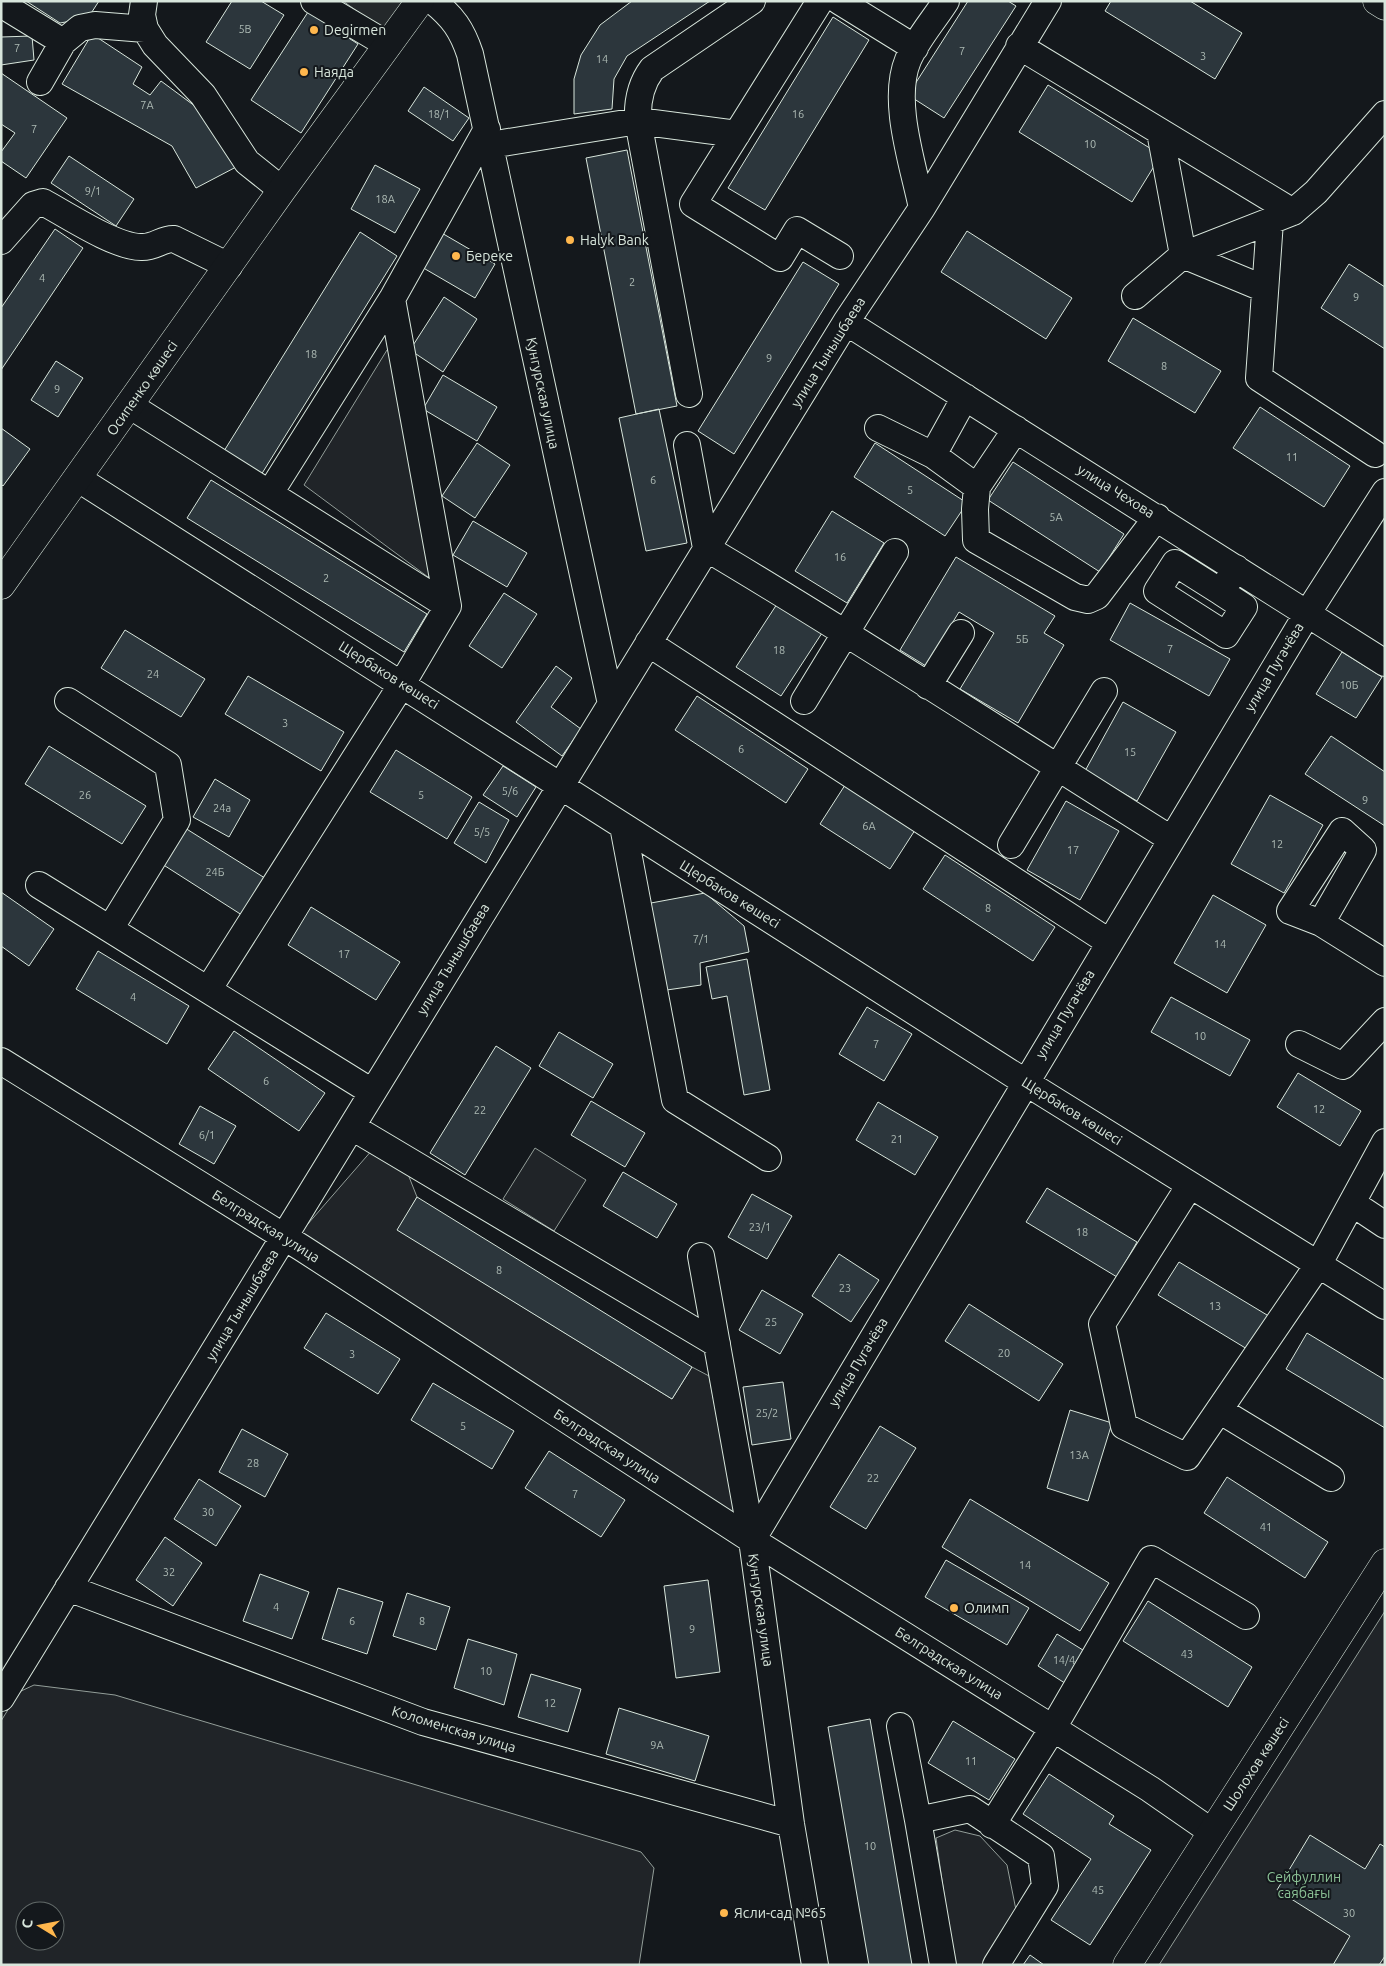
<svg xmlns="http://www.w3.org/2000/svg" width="1386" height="1966" font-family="Ubuntu,sans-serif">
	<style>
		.green { fill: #202428; stroke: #939e99; fill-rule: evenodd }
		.parking { fill: #24282b; stroke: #939e99 }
		.building { fill: #2c363c; stroke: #d8e6dc }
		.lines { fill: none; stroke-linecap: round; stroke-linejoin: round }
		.minor-casing { stroke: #d8e6dc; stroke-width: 28 }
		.major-casing { stroke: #d8e6dc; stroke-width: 29 }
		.minor { stroke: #14181c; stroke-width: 26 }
		.major { stroke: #14181c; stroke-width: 28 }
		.poi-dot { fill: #ffb74d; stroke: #14181c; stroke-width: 2 }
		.labels { text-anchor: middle; stroke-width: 4; stroke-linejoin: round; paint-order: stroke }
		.number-label { font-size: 11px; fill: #adbab4 }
		.poi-label { font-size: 14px; fill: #d8e6dc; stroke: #14181c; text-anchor: start }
		.street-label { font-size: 14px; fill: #d8e6dc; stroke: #14181c }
		.park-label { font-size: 14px; fill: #8ac095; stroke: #14181c }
	</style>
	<rect width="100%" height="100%" fill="#14181c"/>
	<path class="green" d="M387,350h15l38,214 -12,13 -124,-92z
		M535,1148l51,32 -32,51 -51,-32z
		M373,1149l29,10 15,38 -19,33 274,169 20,-32 17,9 28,145 -437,-288z
		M1385,1611v354h-226z
		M34,1685l81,10 526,157 13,16 -15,97h-638v-244l18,-29zM25,1911h30v30h-30z
		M955,1830l25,6 27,29 9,45 -33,55h-29l-18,-127z"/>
	<path class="parking" d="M343,1h61l-18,31z"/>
	<path class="building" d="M26,1h73l-11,17 -28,5z
		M232,1h29l23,14 -34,54 -44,-27z
		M632,1h78l-83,55 -13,23 -2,30 -38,5v-35l7,-24 19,-30z
		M968,1h40l8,5 -72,112 -36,-23z
		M1111,1h79l52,32 -27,46 -110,-68z
		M308,12l50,32 -57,89 -50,-33z
		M833,17l36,23 -104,170 -37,-22z
		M92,34l50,33 -9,17 17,11 11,-14 46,34 31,51 -42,22 -24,-42 -110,-62z
		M32,36l2,24 -33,5v-28z
		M1,73l66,45 -41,60 -25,-17v-9l14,-19 -14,-9z
		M1048,85l113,70 -29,47 -113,-70z
		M424,87l45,31 -16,23 -45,-30z
		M627,150l50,256 -41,8 -50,-256z
		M69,156l65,43 -18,27 -65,-43z
		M375,165l45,24 -25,44 -44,-24z
		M55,229l28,19 -82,122v-62z
		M967,231l105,67 -26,41 -105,-67z
		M360,232l37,24 -136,219 -37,-24z
		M440,232l55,32 -20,34 -55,-32z
		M803,262l36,22 -105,170 -36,-23z
		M1349,264l36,23v62l-64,-41z
		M444,297l33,22 -34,53 -33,-22z
		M1133,318l88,53 -26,42 -87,-52z
		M56,361l27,17 -25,39 -27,-17z
		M443,375l54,32 -20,34 -54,-32z
		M1260,407l90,59 -26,41 -91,-59z
		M659,409l28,134 -41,8 -27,-133z
		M1,428l29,21 -27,37 -2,-2z
		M477,443l33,22 -35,53 -33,-22z
		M875,443l92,60 -22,33 -91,-59z
		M1013,462l111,72 -24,38 -112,-72z
		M211,480l216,134 -23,38 -217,-134z
		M832,511l52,32 -37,60 -52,-32z
		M473,521l54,32 -20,34 -54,-32z
		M956,557l99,59 -11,17 20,12 -46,78 -58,-34 34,-56 -35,-21 -33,54 -26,-16z
		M504,593l33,21 -35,54 -33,-22z
		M1130,603l100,56 -21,37 -99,-56z
		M777,604l45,29 -41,63 -45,-29z
		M125,630l80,49 -24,38 -80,-49z
		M1342,652l40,25 -26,41 -40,-24z
		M556,666l16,12 -21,29 30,22 -19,27 -46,-34z
		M248,676l96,56 -23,39 -96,-57z
		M697,696l111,73 -22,34 -111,-73z
		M1123,702l53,30 -39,69 -52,-30z
		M1331,736l54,36v54l-80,-52z
		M49,746l97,60 -24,38 -97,-60z
		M396,750l76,47 -25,42 -77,-47z
		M503,766l33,21 -19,30 -34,-22z
		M215,779l35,21 -21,37 -36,-20z
		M847,782l70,45 -27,42 -70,-45z
		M1270,795l53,30 -39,68 -53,-29z
		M1066,801l53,30 -39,69 -53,-30z
		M479,802l30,18 -23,43 -32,-20z
		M185,828l83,52 -23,37 -83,-53z
		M945,855l110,72 -22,34 -110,-72z
		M1,892l53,37 -25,37 -28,-20z
		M705,893l39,33 5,26 -49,11 1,22 -41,6 -9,-88z
		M1213,895l53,30 -39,68 -53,-30z
		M311,907l89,55 -24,38 -88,-55z
		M98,951l91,55 -22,38 -91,-55z
		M747,959l23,131 -26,5 -17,-99 -15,3 -6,-32z
		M1171,997l79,43 -20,36 -79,-44z
		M867,1007l45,27 -28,47 -45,-27z
		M234,1031l91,62 -26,38 -91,-62z
		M559,1032l54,32 -20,34 -54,-32z
		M496,1046l35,22 -66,107 -35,-22z
		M1298,1073l63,38 -21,35 -63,-39z
		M591,1101l54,32 -20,34 -54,-32z
		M878,1102l60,35 -23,38 -59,-35z
		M200,1106l36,20 -22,38 -35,-20z
		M623,1172l54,32 -20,34 -54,-32z
		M1047,1188l90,54 -20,35 -91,-55z
		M752,1194l40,22 -25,43 -39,-22z
		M417,1197l275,170 -20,32 -275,-169z
		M839,1254l40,26 -28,42 -39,-26z
		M1179,1262l93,56 -20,34 -94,-57z
		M762,1290l41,24 -23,40 -41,-24z
		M969,1304l94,60 -24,37 -94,-60z
		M326,1313l74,46 -22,35 -74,-46z
		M1307,1333l78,47v48l-99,-59z
		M783,1382l8,57 -39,6 -9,-58z
		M433,1383l81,48 -22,38 -81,-49z
		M1070,1410l42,13 -24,78 -41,-13z
		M880,1426l36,22 -50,81 -36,-22z
		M242,1429l46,25 -23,43 -46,-25z
		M549,1451l76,49 -24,37 -76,-49z
		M1227,1477l101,65 -23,36 -101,-65z
		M199,1479l42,27 -25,40 -42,-27z
		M970,1499l139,84 -29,48 -138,-84z
		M165,1537l37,26 -29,43 -37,-26z
		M946,1560l83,48 -22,37 -82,-48z
		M260,1574l49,18 -17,47 -49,-18z
		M708,1580l12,92 -44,6 -12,-92z
		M338,1588l45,14 -16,52 -45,-15z
		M407,1593l43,14 -14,43 -43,-14z
		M1148,1601l104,66 -24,40 -105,-66z
		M1057,1634l34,21 -20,32 -33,-21z
		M468,1639l49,15 -13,51 -50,-17z
		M531,1674l50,15 -13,43 -50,-15z
		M619,1708l90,28 -14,45 -89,-27z
		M870,1719l42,246h-43l-41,-238z
		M953,1721l62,38 -26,41 -61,-37z
		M1049,1774l65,42 -5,8 42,26 -61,95 -39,-25 40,-61 -68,-45z
		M1310,1835l55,34 15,-25 5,3v109l-6,9h-46l17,-29 -73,-46z
		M1030,1955l14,10h-21z"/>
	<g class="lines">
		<defs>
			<path id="minor" d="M144,1l-2,14 3,14 10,16 48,50 44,67 35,28
				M314,1l74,44
				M820,1l-127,203 87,54 17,-28 43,26
				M839,1l76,47
				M9,9l54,33 17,-14 15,-3 50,4
				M1019,46l274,166
				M40,82l23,-40
				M1160,132l23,123 82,34
				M490,145l148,-24 99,13
				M922,208c-9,-44 -31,-107 -14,-148 9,-21 26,-40 38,-59
				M1270,221l-11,157 116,76
				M1,241l32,-36 10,-3c24,13 72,45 98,45 13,1 22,-9 33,-8l55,27
				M1135,296l48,-41 110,-43 23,-20 69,-78
				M846,322l539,341
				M689,394l-51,-273c-1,-19 2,-36 14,-52l100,-68
				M129,405l319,201
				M878,428l55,27 44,32 -2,22 1,31 99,57 13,3 9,-4 60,-79
				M687,445l19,103c157,93 310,194 465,291
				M933,455l32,-58
				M77,478l948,604 360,224
				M977,487l39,-58
				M270,493l122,-194 95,-170
				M1221,592l-46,-29 -18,28 69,44 18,-28 -23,-15 15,-24
				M648,643l461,299
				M928,686l33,-53
				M68,701l100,64 9,55 -67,109
				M804,701l91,-149
				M611,704l235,-382 76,-114 126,-207
				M623,826l52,274 93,58
				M1011,845l93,-154
				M39,885l333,207
				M1321,923l42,-73 -21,-19 -52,80 31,12 64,40
				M208,990l194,-306 46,-78 -56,-307
				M1299,1044l44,22 42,-45
				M1,1061l301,187 450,292 398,249 62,43
				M352,1127l365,217
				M1190,1185l-88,139 22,102 63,31 131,-192 67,-123
				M1352,1203l33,22
				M701,1256l51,284 39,284 24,141
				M1219,1410l112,68
				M752,1540l555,-926 78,-122
				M68,1588l355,134 368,102
				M1,1698l610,-994 -141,-650c-8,-24 -17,-37 -37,-53
				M900,1726l18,94
				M992,1825l61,-97 98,-169 95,57
				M943,1965l-25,-145 52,-11 71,47 4,30 -49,79"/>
			<path id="major" d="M1377,1l8,5
				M1,585l281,-395 138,-189
				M1127,1965l258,-402"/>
		</defs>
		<use href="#minor" class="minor-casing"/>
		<use href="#major" class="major-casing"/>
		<use href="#minor" class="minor"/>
		<use href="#major" class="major"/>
	</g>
	<g class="poi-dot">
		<circle cx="314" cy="30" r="5"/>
		<circle cx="304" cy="72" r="5"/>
		<circle cx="570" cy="240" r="5"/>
		<circle cx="456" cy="256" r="5"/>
		<circle cx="954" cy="1608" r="5"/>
		<circle cx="724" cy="1913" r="5"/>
	</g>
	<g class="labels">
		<g class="number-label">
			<text x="245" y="33">5В</text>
			<text x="17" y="52">7</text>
			<text x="962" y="55">7</text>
			<text x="1203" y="60">3</text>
			<text x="602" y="63">14</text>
			<text x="147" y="109">7А</text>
			<text x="439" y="118">18/1</text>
			<text x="798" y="118">16</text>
			<text x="34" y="133">7</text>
			<text x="1090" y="148">10</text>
			<text x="93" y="195">9/1</text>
			<text x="385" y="203">18А</text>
			<text x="42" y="282">4</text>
			<text x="632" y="286">2</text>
			<text x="1356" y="301">9</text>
			<text x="311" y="358">18</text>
			<text x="769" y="362">9</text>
			<text x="1164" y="370">8</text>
			<text x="57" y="393">9</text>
			<text x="1292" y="461">11</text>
			<text x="653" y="484">6</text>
			<text x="910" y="494">5</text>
			<text x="1056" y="521">5А</text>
			<text x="840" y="561">16</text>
			<text x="326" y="582">2</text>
			<text x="1022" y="643">5Б</text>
			<text x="1170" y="653">7</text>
			<text x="779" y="654">18</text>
			<text x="153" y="678">24</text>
			<text x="1349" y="689">10Б</text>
			<text x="285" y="727">3</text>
			<text x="741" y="753">6</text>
			<text x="1130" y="756">15</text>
			<text x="510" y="795">5/6</text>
			<text x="85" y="799">26</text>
			<text x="421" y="799">5</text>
			<text x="1365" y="804">9</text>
			<text x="222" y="812">24а</text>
			<text x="869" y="830">6А</text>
			<text x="482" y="836">5/5</text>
			<text x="1277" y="848">12</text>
			<text x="1073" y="854">17</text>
			<text x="215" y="876">24Б</text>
			<text x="988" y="912">8</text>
			<text x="701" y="943">7/1</text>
			<text x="1220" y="948">14</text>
			<text x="344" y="958">17</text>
			<text x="133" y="1001">4</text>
			<text x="1200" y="1040">10</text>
			<text x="876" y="1048">7</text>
			<text x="266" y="1085">6</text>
			<text x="1319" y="1113">12</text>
			<text x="480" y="1114">22</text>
			<text x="207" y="1139">6/1</text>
			<text x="897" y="1143">21</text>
			<text x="760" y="1231">23/1</text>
			<text x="1082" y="1236">18</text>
			<text x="499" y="1274">8</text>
			<text x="845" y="1292">23</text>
			<text x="1215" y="1310">13</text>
			<text x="771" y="1326">25</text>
			<text x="1004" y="1357">20</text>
			<text x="352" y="1358">3</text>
			<text x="767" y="1417">25/2</text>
			<text x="463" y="1430">5</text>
			<text x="1079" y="1459">13А</text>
			<text x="253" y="1467">28</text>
			<text x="873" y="1482">22</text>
			<text x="575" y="1498">7</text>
			<text x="208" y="1516">30</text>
			<text x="1266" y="1531">41</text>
			<text x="1025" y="1569">14</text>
			<text x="169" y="1576">32</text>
			<text x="276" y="1611">4</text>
			<text x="352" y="1625">6</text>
			<text x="422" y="1625">8</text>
			<text x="692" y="1633">9</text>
			<text x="1187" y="1658">43</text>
			<text x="1064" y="1664">14/4</text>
			<text x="486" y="1675">10</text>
			<text x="550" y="1707">12</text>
			<text x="657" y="1749">9А</text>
			<text x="971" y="1765">11</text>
			<text x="870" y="1850">10</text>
			<text x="1098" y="1894">45</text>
			<text x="1349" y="1917">30</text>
		</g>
		<g class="poi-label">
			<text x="324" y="35">Degirmen</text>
			<text x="314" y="77">Наяда</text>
			<text x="580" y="245">Halyk Bank</text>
			<text x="466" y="261">Береке</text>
			<text x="964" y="1613">Олимп</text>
			<text x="734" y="1918">Ясли-сад №65</text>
		</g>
		<g class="street-label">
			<text transform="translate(828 352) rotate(-58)" y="5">улица Тынышбаева</text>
			<text transform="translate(142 388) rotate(-55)" y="5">Осипенко көшесі</text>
			<text transform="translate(543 393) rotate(78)" y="5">Кунгурская улица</text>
			<text transform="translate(1116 491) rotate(32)" y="5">улица Чехова</text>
			<text transform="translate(1274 667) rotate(-59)" y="5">улица Пугачёва</text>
			<text transform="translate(389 675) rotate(32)" y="5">Щербаков көшесі</text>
			<text transform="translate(730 894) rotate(32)" y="5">Щербаков көшесі</text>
			<text transform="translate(453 959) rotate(-59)" y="5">улица Тынышбаева</text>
			<text transform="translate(1065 1014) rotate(-59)" y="5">улица Пугачёва</text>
			<text transform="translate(1072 1111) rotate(32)" y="5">Щербаков көшесі</text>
			<text transform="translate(266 1226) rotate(32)" y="5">Белградская улица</text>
			<text transform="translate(242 1305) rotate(-59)" y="5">улица Тынышбаева</text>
			<text transform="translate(858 1362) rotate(-59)" y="5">улица Пугачёва</text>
			<text transform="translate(607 1446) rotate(33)" y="5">Белградская улица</text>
			<text transform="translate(761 1610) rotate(82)" y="5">Кунгурская улица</text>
			<text transform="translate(949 1663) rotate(32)" y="5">Белградская улица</text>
			<text transform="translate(454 1729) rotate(17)" y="5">Коломенская улица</text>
			<text transform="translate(1256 1764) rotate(-57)" y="5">Шолохов көшесі</text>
		</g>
		<g class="park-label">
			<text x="1304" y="1882">Сейфуллин<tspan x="1304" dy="16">саябағы</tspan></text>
		</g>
	</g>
	<rect width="1386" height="1966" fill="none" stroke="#d8e6dc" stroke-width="5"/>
	<g transform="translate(40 1926) rotate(280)"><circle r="24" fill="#14181c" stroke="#626a69"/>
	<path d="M0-4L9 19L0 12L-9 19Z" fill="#ffb74d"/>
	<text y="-8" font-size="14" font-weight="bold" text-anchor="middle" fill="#d8e6dc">С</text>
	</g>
</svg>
